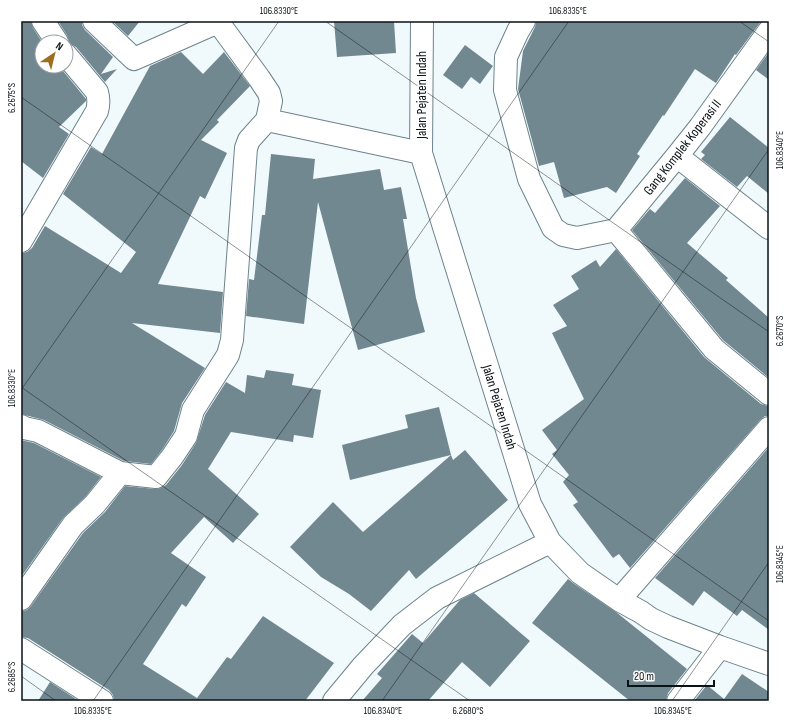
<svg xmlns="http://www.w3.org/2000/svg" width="790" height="722" font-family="'Sofia Sans Condensed',sans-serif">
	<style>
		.building { fill: #728890 }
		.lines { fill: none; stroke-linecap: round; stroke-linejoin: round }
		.minor-casing { stroke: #6d838b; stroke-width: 24 }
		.minor { stroke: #fff; stroke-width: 22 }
		.ticks { fill: none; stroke: #0a1215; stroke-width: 1; stroke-opacity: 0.45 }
		.labels { text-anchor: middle; stroke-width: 3.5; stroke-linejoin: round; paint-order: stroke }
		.street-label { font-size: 14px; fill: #0a1215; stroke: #fff }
		.neatline { fill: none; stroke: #0a1215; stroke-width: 1.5 }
		.ticks-label { font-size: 10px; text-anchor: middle; fill: #0a1215 }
	</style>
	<rect width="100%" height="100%" fill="#f0fafd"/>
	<path class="building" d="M21,21h10l2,7 9,14v24h17l27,33v2l-27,26 10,7 -26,44 -22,-17z
		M58,21h24v4l3,5 28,27 -12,17 16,-5 -12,13 -29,-35 -7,-4v-2l-2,-6z
		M112,21h28l-12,15z
		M334,21h60l2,32 -59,4z
		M536,21h226l-3,3 -23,31 -1,-1 -19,29 -21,-14 -31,47 -1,-1 -26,39 3,2 -24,37 -9,-6 -43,11 -10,-36 -15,4 -21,-77 5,-38 12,-24z
		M465,45l28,21 -13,18 -9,-7 -9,12 -19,-14z
		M181,52l22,22 21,-22 26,34 -33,34 2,2 -18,18 26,13 -22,46 -5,-3 -42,88 65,8 -3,41 -88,-10 73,45 -23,35 -8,28 -12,19 -11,14 -27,-3 -80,-41 -23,-6v-161l6,-1 5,-4 13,-22 76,47 15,-21 -73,-58 28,-47 11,7 48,-88z
		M769,52v28l-13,-10z
		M730,117l39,31v46l-22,-18 -10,11 -36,-28 4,-4 -4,-3z
		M271,154l44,5 -2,20 67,-10 4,21 17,-3 6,32h-4l13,79 9,34 -67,18 -40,-148 -14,122 -58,-8 3,-37 5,1 8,-65h3z
		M685,178l35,28 -33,37 41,35 -2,2 43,38v60l-46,-38 -91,-110 18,-21 5,4z
		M616,249l88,108 57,47 6,2h2v10h-4l-5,4 -130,148 -11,-14 -6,4 -40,-53 5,-3 -15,-20 6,-7 -17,-21 5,-4 -15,-20 42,-31 -32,-66 15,-7 -14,-21 26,-16 -8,-13 25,-16 4,7z
		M266,370l28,4 -2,11 29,5 -8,48 -19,-3 -1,7 -62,-10 -23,37 51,45 -26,29 -29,-26 -33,36 35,24 -20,30 -4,-3 -39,60 54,34 30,-41 4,2 32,-43 71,47 -29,38h-191l-1,-6 -4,-5 -81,-52 -7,-1v-24l1,-2 5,-1 4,-4 52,-73 22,-21 20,-26 30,3 6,-1 5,-3 16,-20 14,-22 9,-28 21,-33 19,11 2,-18 17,3z
		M439,407l12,48 -101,25 -8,-35 66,-17 -3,-13z
		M21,440l13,3 67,34 -15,19 -23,22 -42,59z
		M769,447v183l-27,-20 -5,6 -33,-25 -11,15 -38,-28z
		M465,450l43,50 -92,79 -7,-9 -38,41 -22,-17 -28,-17 -31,-30 43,-45 30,30 88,-77 2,5z
		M568,579l5,4 43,29 71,57 -19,24 -2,8h-36l-98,-78z
		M474,593l56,48 -40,46 -28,-25 -34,39h-66l20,-23 -5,-4 35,-40 11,9 37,-43z
		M742,674l27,18v9h-75l13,-16 17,14z
		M50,682l29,19h-41z"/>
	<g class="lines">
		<defs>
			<path id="minor" d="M43,21l14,21
				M94,21l40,38 84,-37 41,56 10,15 2,8 -4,19
				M422,21l-1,132 109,351 20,38 30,31 39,27 22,12 10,7 17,8 52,20 49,17
				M524,21l-6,10 -12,26 -1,33 24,89 24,49 10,7 14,3 39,-8 61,-74 23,-29 69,-96
				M677,156l92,72
				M616,230l98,119 55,45
				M21,241l76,-130c2,-7 2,-12 0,-19l-31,-37
				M21,426l3,2 14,3 82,42 36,4 16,-20 14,-21 7,-26 35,-55 4,-15 14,-192 3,-8 18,-20 154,33
				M21,599l52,-74 22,-21 25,-31
				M619,600l150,-172
				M21,649l81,52
				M334,701l29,-35 39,-41 35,-27 113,-56
				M678,701l42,-54"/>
		</defs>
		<use href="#minor" class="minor-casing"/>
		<use href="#minor" class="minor"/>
	</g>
	<path class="ticks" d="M325,21l444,311M739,21l30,21M21,97l748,524M21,387l449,314M21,390l258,-369M21,676l35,25M93,701l476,-680M382,701l387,-552M672,701l97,-139"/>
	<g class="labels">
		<g class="street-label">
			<text transform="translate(421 95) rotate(-90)" y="5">Jalan Pejaten Indah</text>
			<text transform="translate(682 147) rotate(-52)" y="5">Gang Komplek Koperasi II</text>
			<text transform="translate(500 407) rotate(73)" y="5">Jalan Pejaten Indah</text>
		</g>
	</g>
	<rect width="790" height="722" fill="none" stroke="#ffffff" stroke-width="44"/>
	<g transform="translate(54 54) rotate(35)"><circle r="19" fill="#ffffff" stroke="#9da0a1"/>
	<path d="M0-3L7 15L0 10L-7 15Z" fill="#9d6d20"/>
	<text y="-6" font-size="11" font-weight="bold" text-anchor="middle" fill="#0a1215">N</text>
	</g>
	<path d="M628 680v6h86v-6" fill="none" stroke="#0a1215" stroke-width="2"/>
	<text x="634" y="680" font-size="12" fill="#0a1215" stroke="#ffffff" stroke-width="3" paint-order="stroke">20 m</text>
	<rect x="22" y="22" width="746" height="678" class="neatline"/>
	<g class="ticks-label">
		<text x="279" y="14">106.8330°E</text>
		<text x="568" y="14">106.8335°E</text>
		<text transform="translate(11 98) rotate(-90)" y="4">6.2675°S</text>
		<text transform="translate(779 150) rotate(-90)" y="4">106.8340°E</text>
		<text transform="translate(779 331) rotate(-90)" y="4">6.2670°S</text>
		<text transform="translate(11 388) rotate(-90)" y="4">106.8330°E</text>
		<text transform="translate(779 564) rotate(-90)" y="4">106.8345°E</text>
		<text transform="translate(11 677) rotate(-90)" y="4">6.2685°S</text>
		<text x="93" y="714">106.8335°E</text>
		<text x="383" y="714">106.8340°E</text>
		<text x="468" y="714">6.2680°S</text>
		<text x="673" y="714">106.8345°E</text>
	</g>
</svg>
